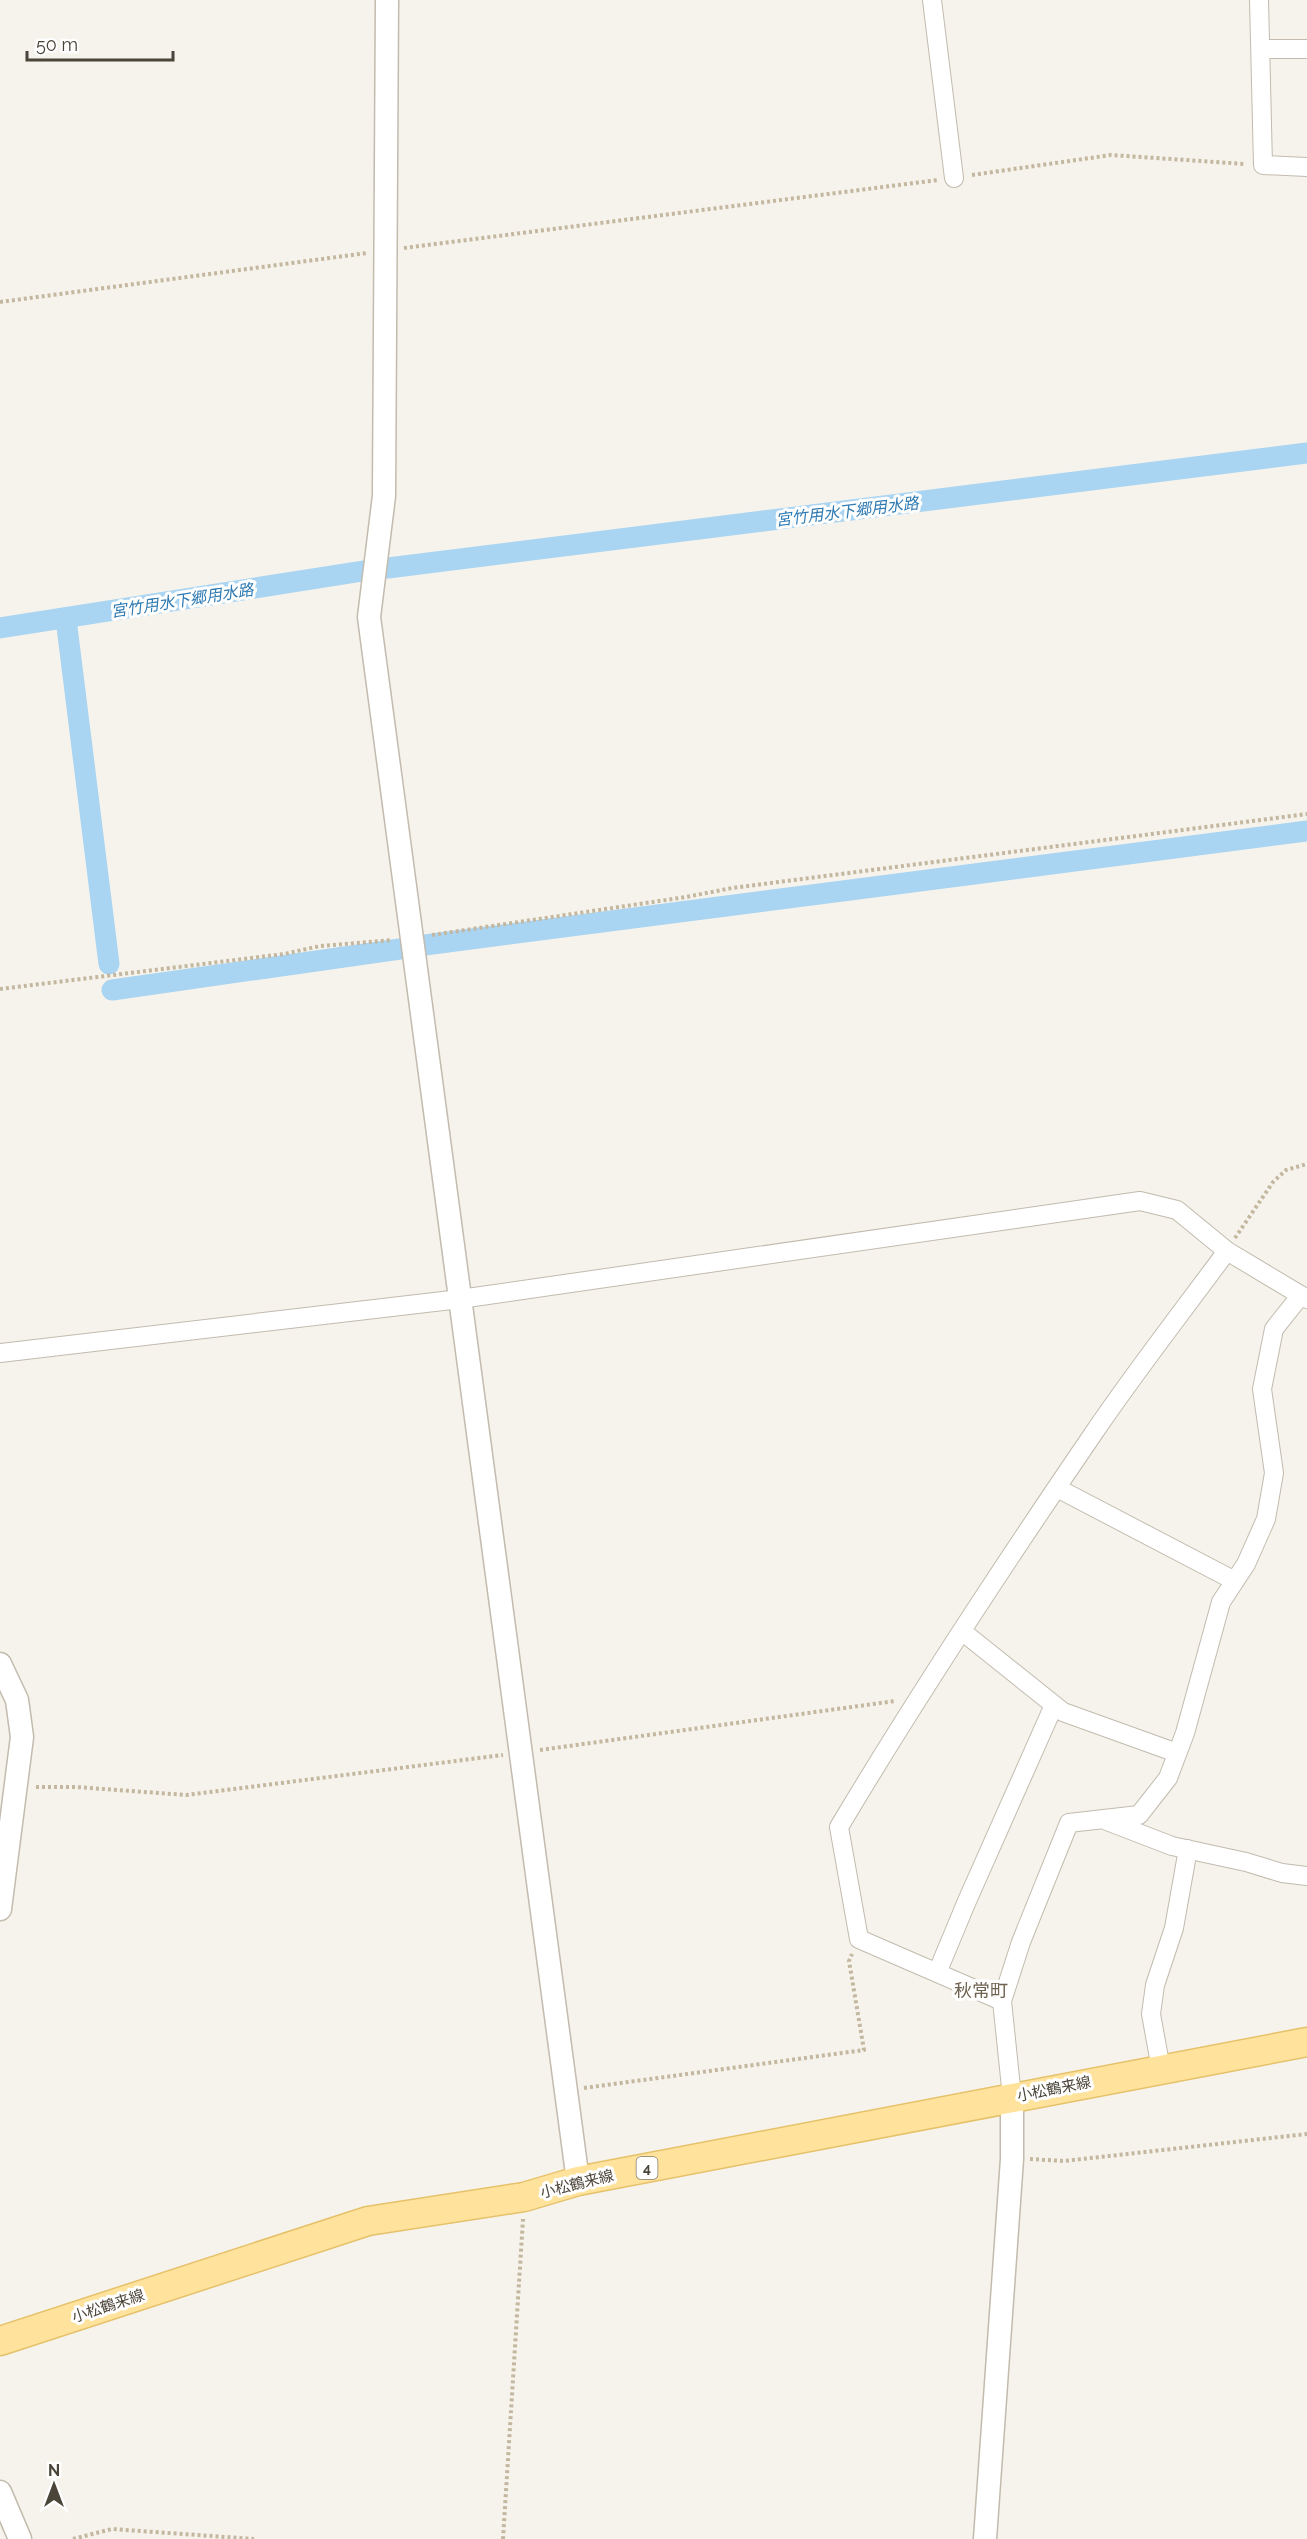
<svg xmlns="http://www.w3.org/2000/svg" width="1307" height="2539" font-family="Raleway,'Noto Sans JP',sans-serif">
	<style>
		.lines { fill: none; stroke-linecap: round; stroke-linejoin: round }
		.canal { stroke: #a9d4f2; stroke-width: 21 }
		.minor-casing { stroke: #c2bbae; stroke-width: 20 }
		.tertiary-casing { stroke: #c2bbae; stroke-width: 25 }
		.primary-casing { stroke: #e6c16a; stroke-width: 31 }
		.path { stroke: #c4b79f; stroke-width: 4; stroke-dasharray: 3 3; stroke-linecap: butt }
		.minor { stroke: #fff; stroke-width: 18 }
		.tertiary { stroke: #fff; stroke-width: 22 }
		.primary { stroke: #ffe39c; stroke-width: 28 }
		.labels { text-anchor: middle; stroke-width: 6; stroke-linejoin: round; paint-order: stroke }
		.shield { fill: #fff; stroke: #817c74; stroke-width: 1.5 }
		.shield-label { font-size: 14px; font-weight: bold; fill: #4b4439 }
		.street-label { font-size: 15px; fill: #4b4439; stroke: #fff }
		.water-label { font-size: 16px; font-style: italic; fill: #2e7ab2; stroke: #fff }
		.quarter-label { font-size: 18px; fill: #6e6250; stroke: #fff }
	</style>
	<rect width="100%" height="100%" fill="#f6f3ec"/>
	<g class="lines">
		<path class="canal" d="M388,568l919,-115
			M66,619l43,345
			M0,628l363,-57
			M425,945l882,-114
			M112,990l288,-41"/>
		<defs>
			<path id="minor" d="M932,0l22,178
				M1259,0l4,165 44,2
				M1261,49h46
				M0,1353l460,-54 680,-98 37,9 50,41 80,48
				M1057,1488l178,93
				M963,1632l100,80 114,41
				M1107,1821l65,25 74,16 36,11 25,3
				M937,1973l30,-72 87,-196
				M1002,2001l-143,-62 -20,-112c80,-134 166,-264 254,-393 42,-62 89,-122 134,-183
				M1161,2069l-10,-55 4,-29 19,-57 14,-79
				M1012,2097l-10,-96 19,-59 48,-119 70,-8 29,-37 17,-45 36,-131 25,-38 20,-45 8,-46 -12,-84 12,-60 27,-34"/>
			<path id="tertiary" d="M387,0l-3,496 -15,121 209,1564
				M0,1664l17,36 5,37 -22,172
				M0,2492l20,47
				M985,2539l27,-380v-62"/>
			<path id="primary" d="M0,2341l368,-120 156,-24 54,-16 729,-139"/>
		</defs>
		<use href="#minor" class="minor-casing"/>
		<use href="#tertiary" class="tertiary-casing"/>
		<use href="#primary" class="primary-casing"/>
		<path class="path" d="M972,175l139,-20 134,9
			M404,248l534,-68
			M0,302l367,-49
			M432,935l254,-38 46,-9 575,-74
			M0,989l284,-35 36,-8 72,-6
			M1235,1238l38,-56 13,-12 21,-6
			M540,1750l355,-49
			M36,1787h40l110,8 317,-40
			M584,2088l280,-38 -15,-89 3,-7
			M1030,2159l34,2 243,-27
			M73,2539l39,-10 142,10
			M503,2539l20,-320"/>
		<use href="#minor" class="minor"/>
		<use href="#tertiary" class="tertiary"/>
		<use href="#primary" class="primary"/>
	</g>
	<g class="labels">
		<rect class="shield" x="636.5" y="2157" width="21" height="22" rx="4.5"/>
		<g class="shield-label">
			<text x="647" y="2173">4</text>
		</g>
		<g class="street-label">
			<text transform="translate(1054 2089) rotate(-11)" y="5">小松鶴来線</text>
			<text transform="translate(577 2184) rotate(-14)" y="5">小松鶴来線</text>
			<text transform="translate(108 2306) rotate(-18)" y="5">小松鶴来線</text>
		</g>
		<g class="water-label">
			<text transform="translate(847 511) rotate(-7)" y="6">宮竹用水下郷用水路</text>
			<text transform="translate(182 600) rotate(-9)" y="6">宮竹用水下郷用水路</text>
		</g>
		<g class="quarter-label">
			<text x="981" y="1997">秋常町</text>
		</g>
	</g>
	<g transform="translate(54 2485)" stroke="#ffffff" stroke-width="4.5" paint-order="stroke">
	<path d="M0-4.5L10 22L0 15L-10 22Z" fill="#4b4439"/>
	<text y="-9" font-size="16" font-weight="bold" text-anchor="middle" fill="#4b4439">N</text>
	</g>
	<path d="M27 51v9h146v-9" fill="none" stroke="#4b4439" stroke-width="3"/>
	<text x="36" y="51" font-size="18" fill="#4b4439" stroke="#ffffff" stroke-width="4.5" paint-order="stroke">50 m</text>
</svg>
